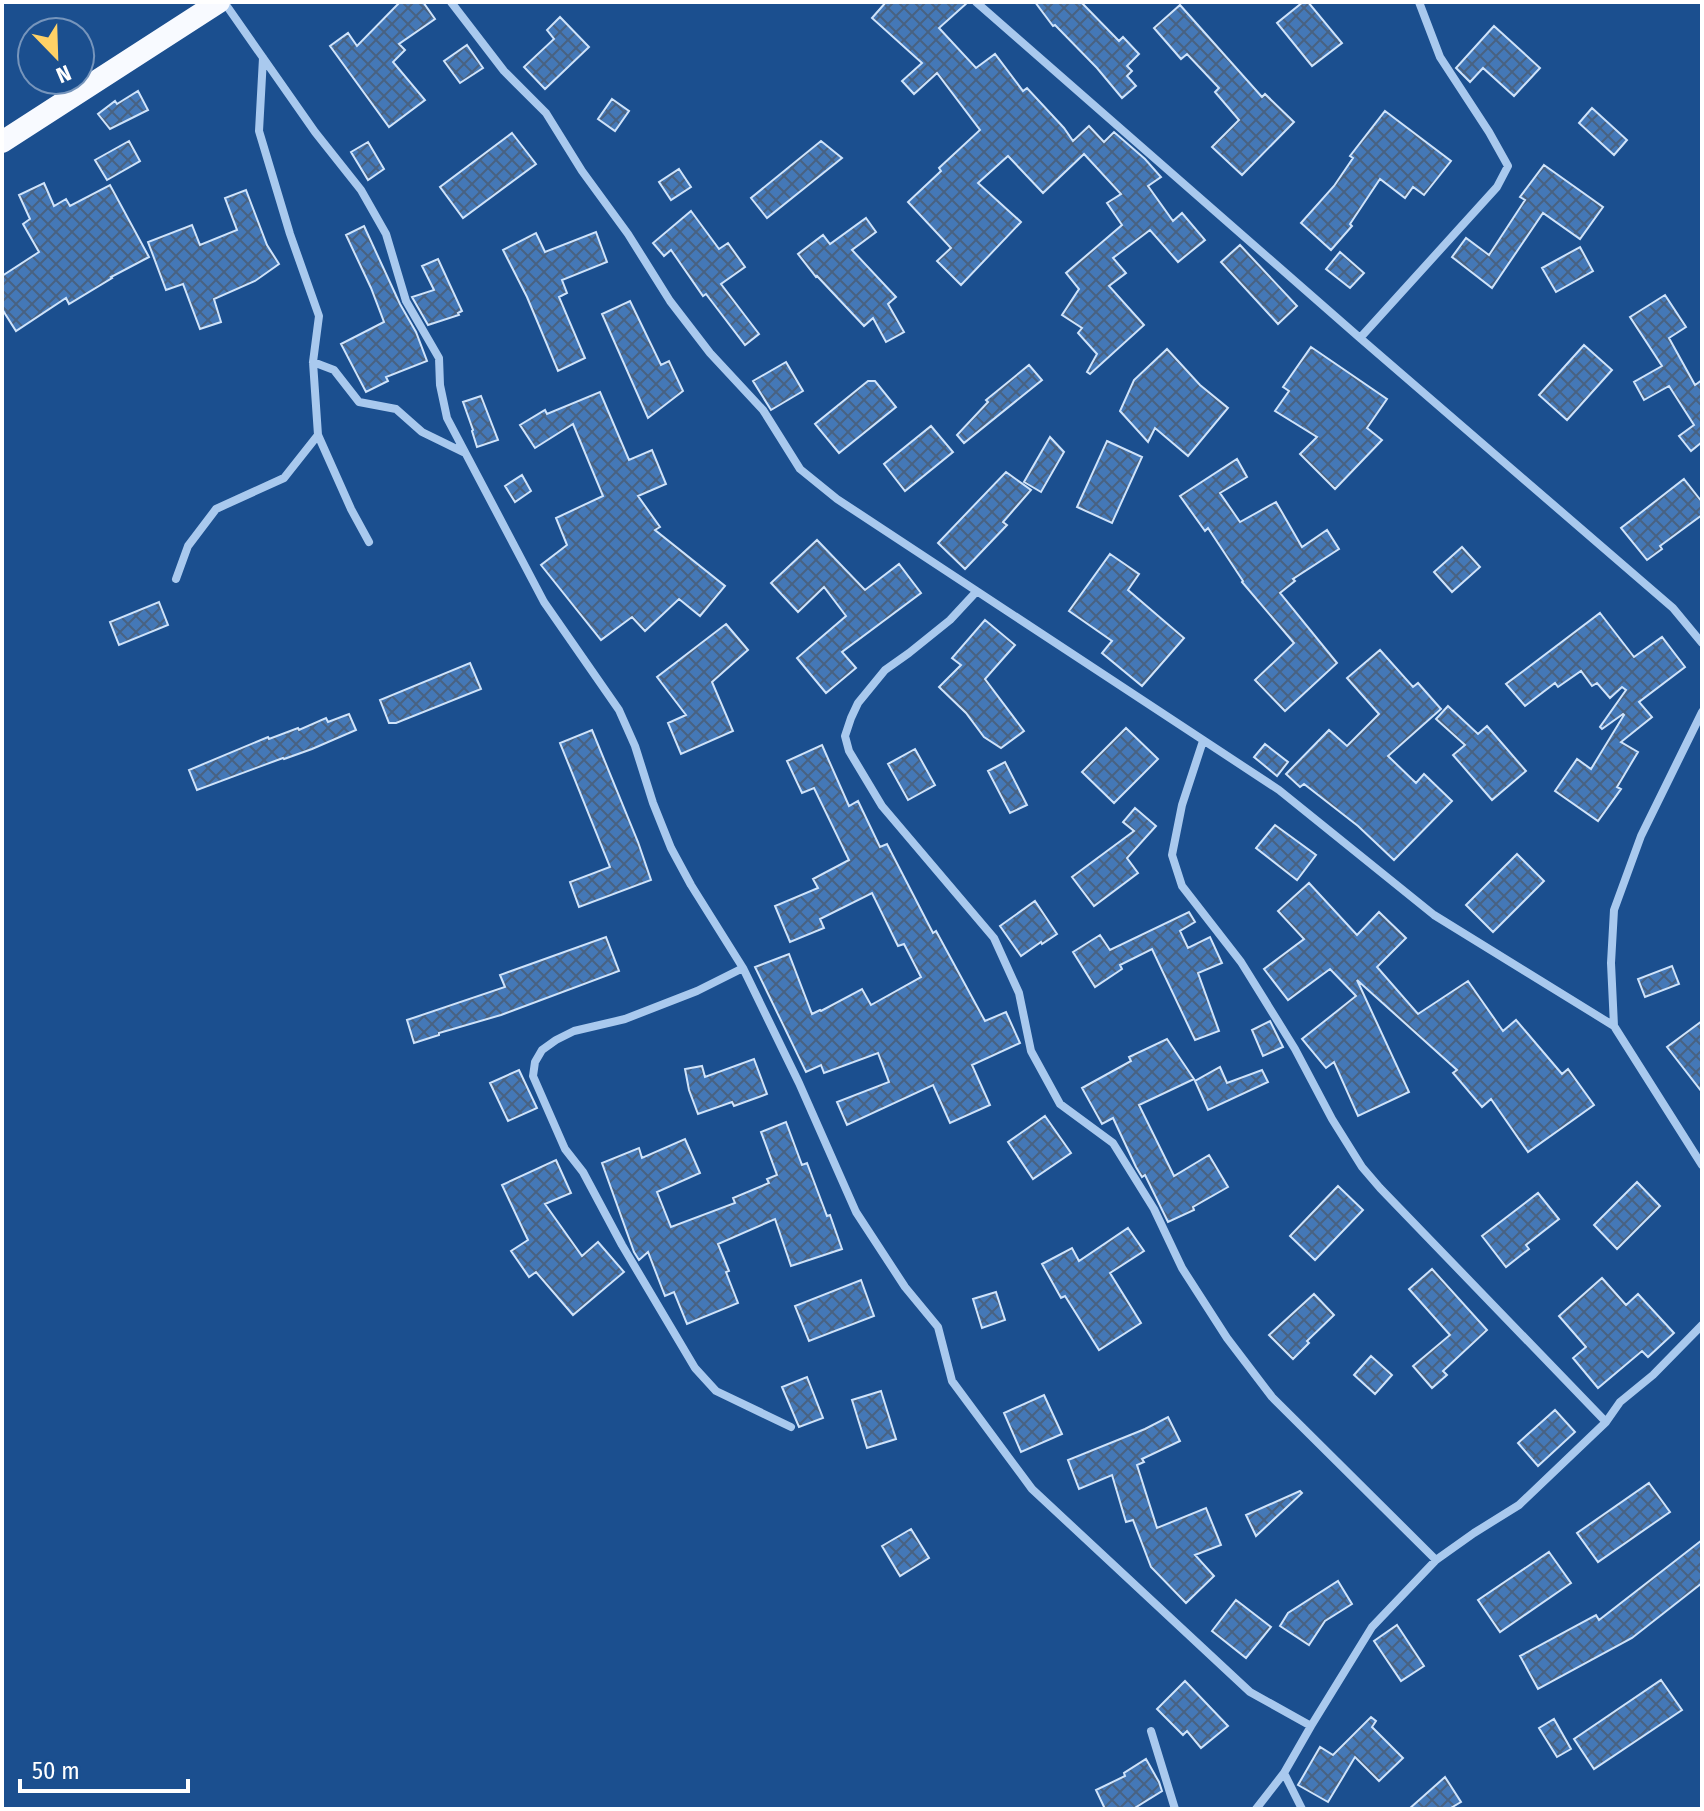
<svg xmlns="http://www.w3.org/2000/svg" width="1704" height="1811" font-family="'Fira Sans Condensed',sans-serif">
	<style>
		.building { fill: url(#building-cross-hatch); stroke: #cfe3fa; stroke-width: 2 }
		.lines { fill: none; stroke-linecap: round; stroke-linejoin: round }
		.minor { stroke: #a9c9ee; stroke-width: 8 }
		.trunk { stroke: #f8faff; stroke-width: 22 }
	</style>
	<defs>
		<pattern id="building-cross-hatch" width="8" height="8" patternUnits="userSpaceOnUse" patternTransform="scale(2)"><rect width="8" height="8" fill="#4478b7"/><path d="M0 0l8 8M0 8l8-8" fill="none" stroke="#486282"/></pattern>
	</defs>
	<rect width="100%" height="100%" fill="#1b4f8f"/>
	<path class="building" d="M400,2h23l12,17 -36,25 6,6 -12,12 32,38 -36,27 -59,-81 18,-13 9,13z
		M886,2h82l-29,26 37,40 19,-14 28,37 4,-3 37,40 9,13 16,-15 15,16 10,-10 31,27 16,18 -13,9 25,35 9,-8 23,27 -27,22 -28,-32 -37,28 13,15 -17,13 35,39 -54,49 -3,-2 10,-18 -19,-21 4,-5 -20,-13 17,-26 -13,-16 56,-48 -15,-22 14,-9 -37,-40 -41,39 -35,-37 -30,27 43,39 -60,63 -24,-24 14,-13 -43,-46 33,-31 -2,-3 41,-38 -43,-57 -23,21 -12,-13 20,-18 -50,-45z
		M1035,2h46l38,39 4,-4 16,17 -12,12 5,5 -5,5 9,10 -14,12 -25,-30 -42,-43 -2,1z
		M1303,2h5l34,41 -30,23 -35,-43z
		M1180,5l82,92 3,-3 29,28 -52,53 -30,-28 27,-27 -24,-28 4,-4 -32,-34 -6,5 -27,-31z
		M560,17l29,30 -44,42 -21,-22 30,-28 -7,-9z
		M1494,26l46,42 -26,28 -31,-28 -13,14 -14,-14z
		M467,45l16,23 -23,15 -16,-22z
		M138,91l10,19 -38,19 -12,-15 17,-13 2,3z
		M612,99l17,12 -14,20 -17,-12z
		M1592,108l35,32 -13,15 -35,-32z
		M1385,111l66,50 -27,34 -11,-8 -8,11 -25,-19 -30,45 2,2 -21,24 -30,-27 33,-37 19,-28 -3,-2z
		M512,133l24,31 -73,54 -23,-31z
		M129,141l11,20 -33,19 -12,-20z
		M821,141l21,17 -75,60 -16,-20z
		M368,142l16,27 -16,11 -17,-28z
		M1544,165l59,42 -23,32 -37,-26 -51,75 -40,-31 14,-19 23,17 36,-55 -5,-3z
		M679,169l12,18 -20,13 -12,-18z
		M44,183l10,23 12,-7 4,7 40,-21 39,72 -38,20 1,1 -43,26 -3,-6 -50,33 -14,-22v-33l37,-24 -16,-28 7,-5 -11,-24z
		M246,190l21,55 12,19 -24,17 -41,18 7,23 -21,7 -17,-45 -17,6 -18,-48 44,-17 8,20 37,-15 -12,-32z
		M691,211l28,38 9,-6 17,24 -24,17 38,50 -14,11 -39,-51 -3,2 -32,-46 -7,6 -11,-13z
		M866,218l10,14 -24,18 44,47 -8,7 16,28 -18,10 -13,-24 -9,8 -47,-50 -1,1 -18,-23 25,-19 7,9z
		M364,226l36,78 16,28 11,29 -41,16 2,4 -22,11 -25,-48 43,-22 -13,-34 -25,-53z
		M596,232l11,30 -45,18 5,13 -8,4 26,61 -27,13 -31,-74 -24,-47 33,-17 9,19z
		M1240,245l57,61 -19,18 -57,-62z
		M1580,247l13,24 -37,21 -14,-24z
		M1340,252l24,21 -14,15 -24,-19z
		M438,259l24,52 -4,2 1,2 -31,10 -16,-28 22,-7 -12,-24z
		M1665,295l21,32 -17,11 26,47 7,-5v62l-11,9 -12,-15 15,-11 -25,-39 -25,14 -10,-18 28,-16 -32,-49z
		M630,301l31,64 8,-4 14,30 -35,27 -46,-104z
		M1584,345l28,25 -45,50 -28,-25z
		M1311,347l76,52 -20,29 15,12 -47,49 -35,-35 17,-17 -42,-26 14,-20 -6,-4z
		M1167,349l33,36 28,23 -40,48 -33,-28 -7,14 -28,-31 14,-31z
		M786,362l17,29 -32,19 -18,-29z
		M1029,365l13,15 -78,63 -7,-8 31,-33 -2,-2z
		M868,381h7l21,26 -57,46 -24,-29z
		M600,392l29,68 23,-10 14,34 -28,12 22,31 -5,3 70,56 -25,30 -21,-17 -34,32 -13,-14 -31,23 -60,-75 26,-20 -11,-27 47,-22 -30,-72 -38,24 -15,-23 25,-15 2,4z
		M481,396l17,44 -21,7 -5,-16 1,-1 -10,-28z
		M931,426l22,26 -48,39 -21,-27z
		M1050,437l14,15 -23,40 -17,-10z
		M1107,441l35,16 -30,66 -35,-16z
		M1237,459l10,18 -27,16 20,29 36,-20 26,45 25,-17 12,19 -46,30 2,2 -15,12 57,70 -52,48 -30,-31 39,-37 -52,-61 1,-1 -35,-53 -3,3 -25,-35z
		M1006,472l25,18 -28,32 4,3 -42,44 -27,-26z
		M522,475l9,16 -16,11 -10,-16z
		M1684,479l18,23v13l-42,31 2,3 -15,11 -26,-32z
		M817,540l48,50 34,-26 22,29 -79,59 14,16 -30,25 -29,-35 49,-42 -22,-29 -26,25 -27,-29z
		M1462,547l18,20 -28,25 -18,-20z
		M1110,554l29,20 -11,16 56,48 -42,48 -40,-33 10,-12 -43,-30z
		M159,602l9,23 -49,20 -9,-23z
		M1600,613l34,44 28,-20 23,30 -46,35 13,15 -31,25 17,10 -21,35 4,2 -23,32 -43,-30 22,-32 14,10 33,-54 -1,-1 -21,15 -2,-2 26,-37 -4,-3 -12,11 -13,-15 -5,3 -11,-15 -23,16 -3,-4 -30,23 -19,-22z
		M985,620l30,25 -30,34 39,52 -23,17 -17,-11 -18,-24 -27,-26 22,-22 -9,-7z
		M726,624l22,26 -36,32 21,49 -52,23 -13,-31 18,-8 -29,-38z
		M1380,650l33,37 5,-4 23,26 -53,47 28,27 8,-9 28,27 -58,59 -36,-34 -54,-42 -4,3 -14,-13 43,-44 18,16 32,-32 -32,-36z
		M470,663l11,26 -85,34h-7l-9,-23z
		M1448,706l30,28 9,-8 39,45 -34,29 -39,-45 12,-10 -29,-26z
		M349,714l7,16 -44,19 -28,10 -1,-1 -86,32 -8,-20 79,-33 1,2 29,-11 1,2 27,-12 2,4z
		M1126,728l32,31 -44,44 -32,-31z
		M592,730l46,112 13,38 -72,27 -9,-25 40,-15 -50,-124z
		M1265,744l23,18 -11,14 -23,-19z
		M822,745l27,61 9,-5 22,46 7,-3 46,89 3,-2 49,90 21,-9 14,31 -48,22 18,40 -40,18 -17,-38 -86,40 -10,-23 52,-20 -11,-29 -54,20 -3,-8 -15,7 -51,-105 34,-13 23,60 8,-4 1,1 41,-22 9,16 50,-28 -17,-33 -6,2 -26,-53 -52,26 4,9 -34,14 -15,-36 43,-18 -5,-9 36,-19 -35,-72 -12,5 -15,-32z
		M915,749l20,36 -27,15 -20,-36z
		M1005,762l22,43 -17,8 -22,-42z
		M1135,808l21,18 -29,32 11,15 -44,33 -22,-29 62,-46 -11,-9z
		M1275,825l41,30 -19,25 -41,-32z
		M1517,854l27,27 -51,51 -27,-27z
		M1309,883l48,52 22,-23 27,26 -29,29 41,47 50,-33 35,50 13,-11 46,54 6,-5 26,36 -66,47 -37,-53 -9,8 -29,-34 4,-3 -100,-90 52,112 -51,24 -24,-54 -8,6 -24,-29 54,-43 -26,-27 -42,31 -24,-31 40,-30 -26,-28z
		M1035,901l22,33 -15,10 -1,-2 -20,14 -21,-30z
		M1189,912l6,10 -15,9 8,17 22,-11 12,26 -24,10 21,58 -24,9 -43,-91 -32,16 2,4 -27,18 -22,-35 27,-17 10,15z
		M606,937l13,34 -118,44 -62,18v2l-25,8 -7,-23 98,-33 -5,-12z
		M1672,966l7,18 -34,13 -7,-18z
		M1270,1021l13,26 -20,9 -11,-26z
		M1702,1021v71l-35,-45z
		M1167,1039l27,40 -55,26 35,71 35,-21 19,32 -35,20 1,3 -26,12 -23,-47 -3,2 -6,-10 -23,-49 -11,6 -20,-36 49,-27 -2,-4z
		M754,1059l13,35 -33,12 -2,-4 -34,12 -9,-24 -4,-21 17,-3 3,11z
		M1220,1067l7,16 35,-13 6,12 -60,28 -13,-29z
		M519,1070l18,38 -29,13 -18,-38z
		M1045,1116l26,37 -38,26 -25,-37z
		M786,1122l16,43 5,-2 20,53 3,-1 12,34 -51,17 -16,-47 -57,25 11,27 -3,1 12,31 -51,21 -13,-32 -9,4 -17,-44 -9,8 -5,-8 -32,-89 37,-15 3,10 43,-19 15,34 -43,19 14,35 64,-24 -2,-5 36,-15 -2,-4 10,-4 -16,-43z
		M556,1160l15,33 -26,11 37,52 16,-14 26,30 -51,43 -37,-43 -7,5 -18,-26 17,-11 -26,-55z
		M1637,1182l23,24 -43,43 -23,-24z
		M1338,1186l25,24 -48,50 -25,-24z
		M1538,1193l21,26 -33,26 3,4 -23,18 -24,-31z
		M1128,1228l16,23 -34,22 31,50 -42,27 -34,-54 -4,2 -19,-34 30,-16 7,13z
		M1432,1269l55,61 -44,41 4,4 -15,13 -19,-22 37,-31 -41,-46z
		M1602,1278l24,27 12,-11 36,39 -26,24 -6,-6 -44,37 -25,-30 13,-11 -27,-31z
		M861,1280l13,36 -65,25 -14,-35z
		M996,1292l9,28 -23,8 -9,-29z
		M1314,1294l20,21 -27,26 2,2 -16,16 -24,-24z
		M1371,1356l21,19 -17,19 -21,-19z
		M807,1377l16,41 -24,9 -17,-40z
		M881,1391l15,48 -29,9 -15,-48z
		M1044,1395l18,39 -41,18 -17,-39z
		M1555,1410l20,22 -37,34 -20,-23z
		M1168,1417l12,24 -38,18 2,3 -7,3 20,63 49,-20 15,37 -26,10 19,21 -28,27 -35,-36 -18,-47 -7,2 -14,-47 -33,14 -11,-29 77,-31z
		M1649,1483l21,29 -72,50 -21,-29z
		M1300,1491l2,2 -46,43 -10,-21z
		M911,1529l18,29 -29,18 -18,-30z
		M1702,1540v43l-70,55 -94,51 -18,-33 76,-41 3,5z
		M1549,1552l22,31 -71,49 -22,-32z
		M1338,1581l14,23 -27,17 -16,24 -29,-19 8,-13z
		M1236,1600l35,27 -25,31 -34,-27z
		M1397,1625l27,41 -23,15 -27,-40z
		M1661,1680l21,30 -88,59 -20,-30z
		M1185,1681l43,45 -27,22 -14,-17 -4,4 -26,-26z
		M1371,1717l5,4 -4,6 31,31 -24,23 -24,-24 -27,45 -30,-17 22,-38 13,8z
		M1554,1719l17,30 -14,8 -18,-29z
		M1146,1759l13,23 3,9 -29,18h-28l-9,-19 29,-14 -1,-3z
		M1445,1777l16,25 -12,7h-40z"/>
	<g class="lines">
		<path class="minor" d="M224,2l91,130 46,58 25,44 20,67 33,57 1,27 7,33 97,184 75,108 16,36 18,57 18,45 20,37 52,83 56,115 57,129 49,75 33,40 14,54 80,108 218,203 61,34
			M451,2l53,69 42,42 36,58 46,63 42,67 40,52 53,57 37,59 37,30 442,291 155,125 180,111
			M976,2l384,336 313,270 29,35
			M263,58l-4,73 31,103 29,82 -6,46 5,73 33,74 18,33
			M1360,338l137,-151 11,-21 -19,-34 -49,-75 -21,-55
			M313,362l21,8 25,32 37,7 26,23 43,21
			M176,579l12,-33 28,-37 68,-31 34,-43
			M976,592l-26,28 -41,33 -24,17 -27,33 -7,15 -6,18 4,15 33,55 112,132 25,55 12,58 29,53 53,39 41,66 28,59 45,70 45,59 164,163
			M1702,712l-61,124 -27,74 -3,53 3,63 88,139
			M1203,741l-21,64 -10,50 10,31 59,76 54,87 37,70 30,48 18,21 226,234
			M743,968l-46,23 -72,28 -51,12 -18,9 -14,10 -7,12 -2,14 32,73 18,23 39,73 73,123 21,23 75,36
			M1151,1731l24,78
			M1284,1773l18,36
			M1256,1809l28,-36 27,-47 61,-99 64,-67 38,-27 45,-28 87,-83 14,-20 33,-27 49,-50"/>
		<path class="trunk" d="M2,142l217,-140"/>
	</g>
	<rect width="1704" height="1811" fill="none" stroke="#ffffff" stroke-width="8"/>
	<g transform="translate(56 56) rotate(157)"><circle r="38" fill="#1b4f8f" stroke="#7695bc" stroke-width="2"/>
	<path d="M0-6L14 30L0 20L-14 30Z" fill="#ffd166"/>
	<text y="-12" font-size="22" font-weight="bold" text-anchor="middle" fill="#ffffff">N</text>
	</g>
	<path d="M20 1779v12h168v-12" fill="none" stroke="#ffffff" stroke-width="4"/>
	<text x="32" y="1779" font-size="24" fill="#ffffff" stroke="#1b4f8f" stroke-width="6" paint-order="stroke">50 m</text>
</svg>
